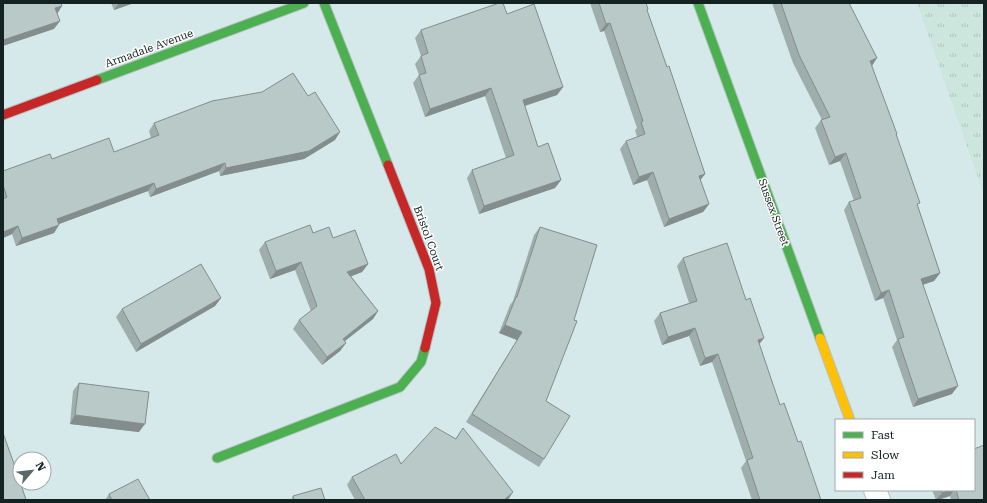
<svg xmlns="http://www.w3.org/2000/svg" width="987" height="503" font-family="'Roboto Serif',serif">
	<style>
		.grass { fill: url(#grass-tufts) }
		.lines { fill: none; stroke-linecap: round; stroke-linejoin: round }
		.street-casing { stroke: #b4c2c4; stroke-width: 24 }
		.fast-casing { stroke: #b4c2c4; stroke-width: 11 }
		.slow-casing { stroke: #b4c2c4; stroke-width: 11 }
		.jam-casing { stroke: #b4c2c4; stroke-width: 11 }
		.street { stroke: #f9fcfc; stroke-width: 22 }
		.fast { stroke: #4caf50; stroke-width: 9 }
		.slow { stroke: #ffc107; stroke-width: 9 }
		.jam { stroke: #c62828; stroke-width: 9 }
		.wall { fill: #9fadac }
		.shaded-wall { fill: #828d8c }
		.building { fill: #b9c9c8; stroke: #828d8c }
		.labels { text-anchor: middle; stroke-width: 3; stroke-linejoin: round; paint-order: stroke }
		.street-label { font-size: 11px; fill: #152222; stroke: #fff }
	</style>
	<defs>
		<pattern id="grass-tufts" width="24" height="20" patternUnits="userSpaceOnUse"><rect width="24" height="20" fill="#cce6dd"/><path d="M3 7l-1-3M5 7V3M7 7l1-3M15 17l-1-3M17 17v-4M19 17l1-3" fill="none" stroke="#aec5bd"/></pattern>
	</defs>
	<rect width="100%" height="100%" fill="#d6e9ea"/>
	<path class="grass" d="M917,3h67v192z"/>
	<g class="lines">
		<defs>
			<path id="street" d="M875,490l4,10"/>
			<path id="fast" d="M324,3l64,162
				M698,3l122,335
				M97,80l207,-77
				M217,458l183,-71 21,-25 4,-14"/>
			<path id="slow" d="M820,338l30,82"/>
			<path id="jam" d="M3,115l94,-35
				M388,165l41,104 7,34 -11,45"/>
		</defs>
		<use href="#street" class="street-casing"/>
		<use href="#fast" class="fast-casing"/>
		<use href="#slow" class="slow-casing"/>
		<use href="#jam" class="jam-casing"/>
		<use href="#street" class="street"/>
		<use href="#fast" class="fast"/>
		<use href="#slow" class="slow"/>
		<use href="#jam" class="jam"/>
	</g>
	<path class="wall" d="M111,3h23l-20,7z
		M590,3h56l2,6 -1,2 58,163 -5,6 9,24 -6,8 -39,15 -17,-47 -14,5 -13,-36 6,-8 11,-4 -2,-7 2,-2 -33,-97 -4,1z
		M772,3h77l47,132 22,71 22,67 -6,8 -11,4 29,109 -39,13 -21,-60 5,-7 -14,-42 -8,3 -31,-91 5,-8 5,-1 -14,-40 -11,4 -14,-37 6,-8h1l-29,-57z
		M507,14l56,73 -6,8 -32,11 13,41 23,33 -6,8 -76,26 -12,-36 5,-8 34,-12 -21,-62 -60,21 -12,-34 6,-8 -4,-11 6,-8 -6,-18 6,-8z
		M154,123l181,17 -31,19 -84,17 -1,-5 -69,26 -2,-6 -89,33 -5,9 -38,13 -4,-12 -9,4v-67l49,-12 62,-7 37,-14 -2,-7z
		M540,227l6,174 -2,58 -5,8 -73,-45 51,-82 -18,-7 11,-28 3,-4 21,-66z
		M313,233l20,5 35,26 -6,8 -11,4 27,35 -5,8 -28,22 1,2 -6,8 -18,14 -29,-36 6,-9 12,-9 -16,-41 -25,9 -11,-29 6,-8z
		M683,258l76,86 21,61 18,37 23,58h-69l-11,-32 5,-7 -34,-99 -12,4 -11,-30 -27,9 -8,-24 6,-8 29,-10 -12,-37z
		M221,298l-6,8 -79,46 -20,-35 6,-8z
		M79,383l60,49 -69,-8 3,-33z
		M463,428l45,72h-153l-8,-15 5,-8 49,-13 55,-26z
		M932,490h42l10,10h-33l-1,-4 -12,4h-2z
		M109,494l41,6h-45z
		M293,496l32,4h-34z"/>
	<path class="shaded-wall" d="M119,3h15l-20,7z
		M62,6l-5,8 -2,-6z
		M60,21l-6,8 -51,17v-6z
		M610,23l-6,8 -4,1 6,-8z
		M877,58l-5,8 -2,-5z
		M563,87l-6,8 -39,13 5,-8z
		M491,88l-6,8 -60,21 5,-8z
		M340,132l-5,8 -31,19 -84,17 6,-8z
		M846,153l-6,8 -11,4 6,-8z
		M225,163l-6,8 -69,26 6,-8z
		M653,172l-6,8 -14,5 6,-8z
		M705,174l-6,8v-6z
		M561,180l-6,8 -76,26 5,-8z
		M154,183l-6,8 -97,36 6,-8z
		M709,204l-6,8 -39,15 5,-8z
		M59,225l-5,8 -38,13 6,-8z
		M18,226l-6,8 -9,4v-6z
		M301,262l-6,8 -25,9 6,-8z
		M368,264l-6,8 -20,8 5,-8z
		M940,273l-6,8 -19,6 6,-8z
		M889,290l-6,8 -8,3 6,-8z
		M221,298l-6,8 -79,46 5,-8z
		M378,311l-5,8 -36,28 6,-8z
		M505,325l17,7 -5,8 -18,-7z
		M695,328l-6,8 -27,9 6,-8z
		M764,338l-6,8v-6z
		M346,343l-6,8 -18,14 5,-8z
		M718,354l-6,8 -12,4 5,-8z
		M958,386l-6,8 -39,13 5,-8z
		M75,415l70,9 -6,8 -69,-8z
		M949,490h5l-4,6 -12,4h-2l6,-7z
		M513,492l-5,8h-4z"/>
	<path class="building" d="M3,3h58l1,3 -7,2 5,13 -57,19z
		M499,3h4l4,11 27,-10 29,83 -40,13 15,47 10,-4 13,37 -77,26 -12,-36 42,-15 -23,-67 -61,21 -11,-34 7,-2 -5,-17 7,-3 -7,-23z
		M599,3h47l2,6 -1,1 20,57 2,-1 36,108 -6,2 10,28 -40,15 -16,-47 -14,5 -13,-36 19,-7 -4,-12 2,-1 -33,-98 -4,1z
		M781,3h68l28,55 -7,3 27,73h-1l24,69 -3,1 23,69 -19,6 37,107 -40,13 -20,-60 6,-2 -15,-47 -8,3 -32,-91 12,-4 -15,-45 -11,4 -14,-37 9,-3 -31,-62z
		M293,73l15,23 7,-4 25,40 -31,19 -83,17 -1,-5 -69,26 -2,-6 -97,36 2,6 -37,13 -4,-12 -15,6v-33l4,-2 -4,-12v-14l47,-17 2,5 57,-21 5,14 45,-17 -5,-12 58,-22 50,-9z
		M310,225l3,8 16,-6 4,11 22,-8 13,34 -21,8 31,39 -35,28 3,4 -19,14 -28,-37 18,-14 -16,-44 -25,9 -11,-29z
		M540,227l57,18 -23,75 3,1 -31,80 24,15 -26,43 -72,-45 50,-82 -17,-7 11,-28h1z
		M727,243l19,57 4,-2 14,40 -6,2 22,65 4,-2 14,39 3,-1 20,59h-61l-13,-40 6,-2 -35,-104 -13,4 -10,-30 -27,9 -8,-24 37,-12 -14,-43z
		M201,264l20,34 -80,46 -19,-35z
		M79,383l70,9 -4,32 -70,-9z
		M435,427l21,12 7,-11 50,64 -9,8h-139l-13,-23 44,-23 5,10z
		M3,433l14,39 9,28h-23z
		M984,445v55h-25l-3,-10h18v-41z
		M138,479l12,21h-38l-3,-6z
		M321,488l4,12h-31l-1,-4z
		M941,490h8l-7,3z"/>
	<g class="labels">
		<g class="street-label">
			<text transform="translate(149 48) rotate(-20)" y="4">Armadale Avenue</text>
			<text transform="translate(774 212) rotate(70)" y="4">Sussex Street</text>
			<text transform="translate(429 238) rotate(70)" y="4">Bristol Court</text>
		</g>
	</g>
	<rect width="987" height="503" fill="none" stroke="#152222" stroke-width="8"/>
	<rect x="835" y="419" width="140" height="72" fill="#ffffff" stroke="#a1a7a7"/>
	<rect x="843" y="432" width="20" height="6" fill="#4caf50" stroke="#a1a7a7"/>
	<text x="871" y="439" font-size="12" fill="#152222">Fast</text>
	<rect x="843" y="452" width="20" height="6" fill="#ffc107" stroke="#a1a7a7"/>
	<text x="871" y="459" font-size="12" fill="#152222">Slow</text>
	<rect x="843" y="472" width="20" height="6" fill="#c62828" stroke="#a1a7a7"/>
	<text x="871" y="479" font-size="12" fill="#152222">Jam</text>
	<g transform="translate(32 471) rotate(62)"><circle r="19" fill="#ffffff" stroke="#a1a7a7"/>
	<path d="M0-3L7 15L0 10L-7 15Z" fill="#596868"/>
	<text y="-6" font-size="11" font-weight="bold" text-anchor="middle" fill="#152222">N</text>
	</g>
</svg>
